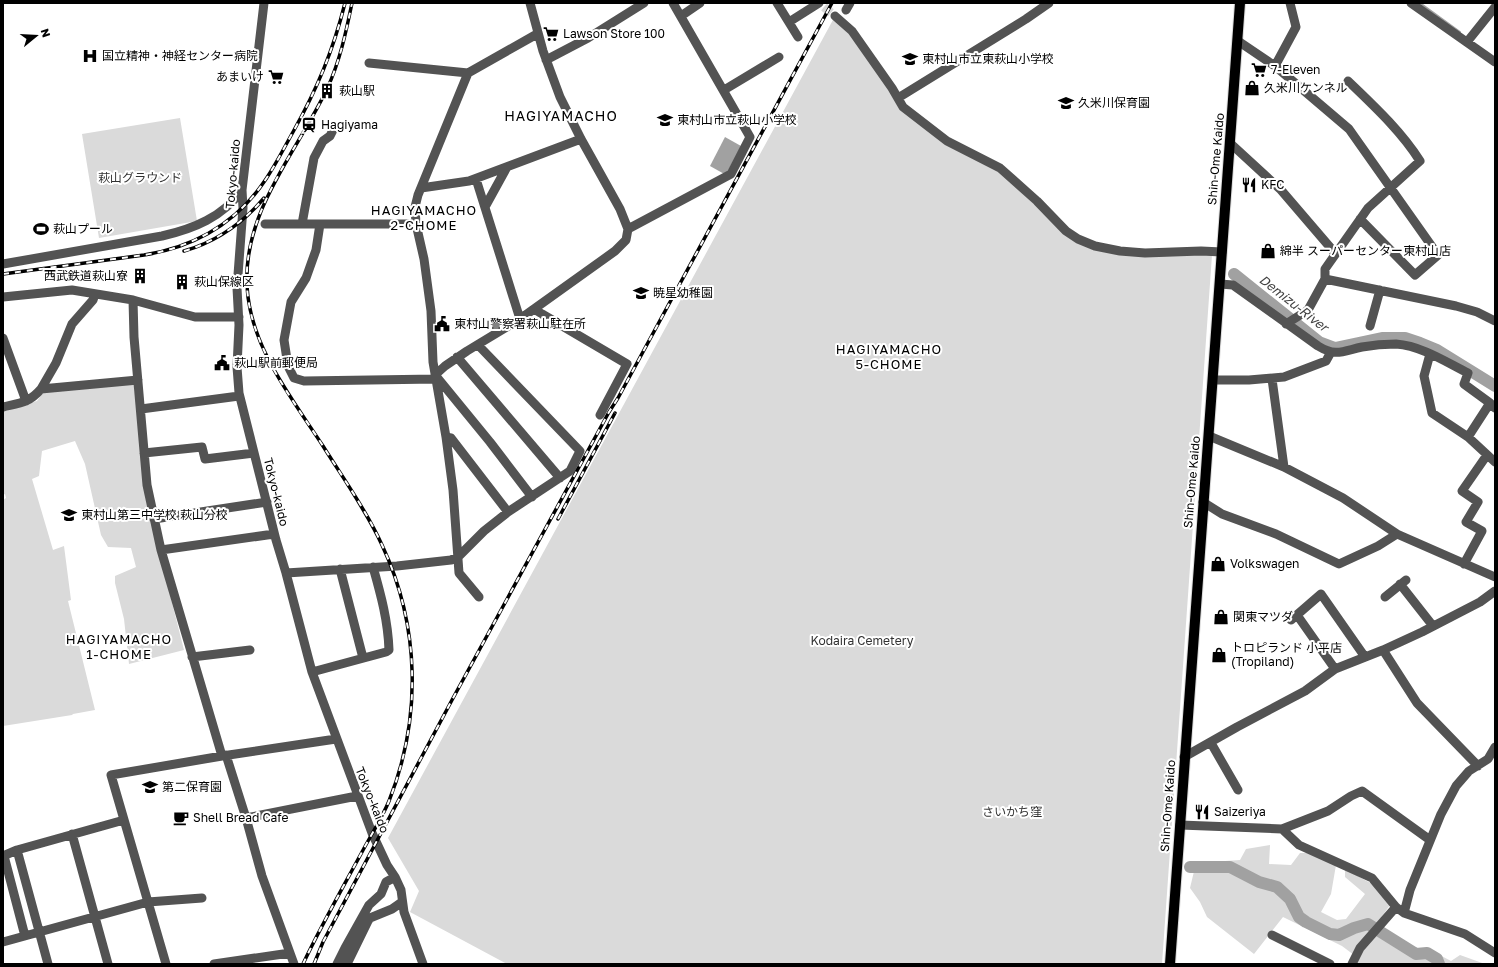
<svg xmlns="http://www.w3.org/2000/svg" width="1498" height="967" font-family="'Golos Text','Noto Sans JP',sans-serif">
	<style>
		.green { fill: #dadada }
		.water { fill: #a1a1a1 }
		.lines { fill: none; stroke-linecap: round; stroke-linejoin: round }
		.stream { stroke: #a1a1a1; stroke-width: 2 }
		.river { stroke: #a1a1a1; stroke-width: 12 }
		.minor-tunnel { stroke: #d9d9d9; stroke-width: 9; stroke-dasharray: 9 4.5; stroke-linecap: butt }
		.major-casing { stroke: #dbdbdb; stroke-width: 12 }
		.minor { stroke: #535353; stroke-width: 9 }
		.major { stroke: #000; stroke-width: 10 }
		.rail-casing { stroke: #000; stroke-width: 3.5 }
		.rail { stroke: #fff; stroke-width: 2; stroke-dasharray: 6; stroke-linecap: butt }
		.labels { text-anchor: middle; stroke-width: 4; stroke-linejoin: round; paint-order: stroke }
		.poi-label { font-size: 12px; fill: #000; stroke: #fff; text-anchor: start }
		.street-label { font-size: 12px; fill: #000; stroke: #fff }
		.park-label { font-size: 12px; fill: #313131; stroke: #fff }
		.neighbourhood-label { font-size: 13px; letter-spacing: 1px; fill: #000; stroke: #fff }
		.water-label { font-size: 13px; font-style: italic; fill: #424242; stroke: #fff }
		.quarter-label { font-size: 14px; letter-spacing: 1px; fill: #000; stroke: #fff }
	</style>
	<rect width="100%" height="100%" fill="#fff"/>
	<path class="green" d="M834,18l17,14 40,60 8,17 101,61 26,23 66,54 120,8 -50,709h-655l-97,-52 9,-21 -31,-53z
		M180,118l17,103 -98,17 -17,-104z
		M134,384l12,116 38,150 -55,14 -5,-45 -9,-36v-7l21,-9 -5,-19 -23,-1 -7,-12 -16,-71 -10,-23 -33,10 -3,25 -7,3 21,71 11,-4 7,54 -3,1 27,109 -22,4 -1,1 -69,11v-226l3,-2 -1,-4 -2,1v-85l34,-9 8,-11z
		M1270,845l-1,19 22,1 9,-12h7l29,12 -5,29 -10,18 16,8 9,-1 19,-25 -20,-17v-8l29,16 16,20 -12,17 4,5 34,23 18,2 17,9 9,-6 25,9h-129l2,-6 -16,-12 -59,-29 -29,37 -47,-37 -7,-15 -10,-14 6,-25 44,-3 6,-11z"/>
	<path class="water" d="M725,137l16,9 -15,29 -16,-9z"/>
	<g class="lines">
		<path class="stream" d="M1420,3l40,29"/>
		<path class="river" d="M1234,274l85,68 16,6 47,-10h23l15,5 17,7 58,36
			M1190,867h40l29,15 18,5 13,12 9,18 7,5 24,12 9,1 15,-7 14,-4 48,30 11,-1 10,6 2,5"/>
		<path class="minor-tunnel" d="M824,7l11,9"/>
		<defs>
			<path id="major" d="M1170,964l70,-961"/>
		</defs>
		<use href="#major" class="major-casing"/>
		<path class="minor" d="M264,3l-22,187 1,18 -6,80 2,37 -2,42 2,26 37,147 10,33 26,99 60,161 15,32 8,12 6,13 3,22 19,52
			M777,3l21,34
			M1411,3l84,59
			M846,10l4,-7
			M681,16l19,-13
			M835,16l17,15 40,57 11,19 44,34 53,27 37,33 29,30 12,8 17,7 25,5 25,2 56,-2 21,1
			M789,22l30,-19
			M1238,41l37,25 74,63 89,126 -23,20 -55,-56
			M1467,42l28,-35
			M546,60l42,-22 56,-35
			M369,63l99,10
			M1275,66l21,-39 -6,-24
			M724,90l55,-33
			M898,98l128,-79 23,-16
			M1230,143l51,47 54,63
			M476,179l44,140
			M421,188l48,-7 112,-42
			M485,207l22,-40
			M265,224h151
			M302,224l12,-66 9,-17 7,-5 5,-10
			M320,224l-4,26 -10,28 -15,24 -7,38 4,26 6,12 10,3 132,-2
			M628,229l103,-55 19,-37 -77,-134
			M3,264l159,-28c31,-7 61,-19 80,-46
			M1325,279l131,27 21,6 18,9
			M1220,284l13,1 85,61c18,11 25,5 44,1 11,-2 23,-3 34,-3 26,2 50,18 72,29l-4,11 26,19
			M3,297l69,-7 61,10 62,17h44
			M133,300l1,37 13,148 14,65 61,206
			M534,309l8,5 85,50 -27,51
			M1286,324l22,-14 17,-31v-10l43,-61 52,-47c-19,-30 -46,-55 -72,-80
			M1370,326l10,-36
			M3,338l23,63
			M1430,354l-6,22 8,37 36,24 27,25
			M457,357l103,121
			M435,375l10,-9 22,-15 53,-32 95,-68 11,-11 2,-11 -8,-20 -39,-70 -21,-42 -17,-46 -13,-48
			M436,376l54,66 42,55
			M1272,379l12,88
			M1213,380h36l35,-3 42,-16 5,-9
			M41,389l15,-26 16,-39 21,-24 2,-6
			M3,407c17,-4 26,-4 38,-18l97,-9
			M141,409l98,-13
			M1209,436l75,31 59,31 54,36 98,43
			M446,437l5,1 57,74
			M1468,437l22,-34 5,5
			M144,453l58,-6 3,12 49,-6
			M1203,502l19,12 54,20 63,30 39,-18 19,-12
			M154,519l113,-17
			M161,550l113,-16
			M1464,564l18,-33 -16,-9 12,-20 -16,-11 25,-36
			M340,569l23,89
			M286,573l111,-7 54,-6 7,-3 26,-26 24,-19 62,-41 10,-20 -102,-106
			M1400,584l33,42
			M479,597l-20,-24 -6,-83 -7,-53 -13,-75 -2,-51 -7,-52 -8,-35 -1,-17 3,-12 50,-122 69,-39
			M1385,597l21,-17
			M1297,615l38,54
			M1291,620l30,-26 44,63
			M1383,650l34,53 61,63
			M192,657l58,-7
			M312,672l74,-20 3,-2c-1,-29 -8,-55 -16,-83
			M1211,743l27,47
			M226,755l20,63 16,58 32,88
			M1184,757l53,-30 68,-36 30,-22 48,-19 39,-18 58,-30 15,-11
			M246,818l111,-22
			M1180,825l102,4 17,16 73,33 24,29 8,6 61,21 30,19
			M1282,829l46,-18 23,-15 11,-5 68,49
			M72,834l36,130
			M17,850l31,114
			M3,856l14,-6 107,-30
			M4,856l21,80
			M1404,913l6,-23 31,-76 15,-28 13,-15 19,-12 7,-12
			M1272,935l58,29
			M3,942l145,-40 54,-4
			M166,964l-55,-189 111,-19 114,-17
			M214,964l76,-11
			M337,964l8,-16 24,-43 12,-11 5,-12 9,-5
			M347,964l21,-43 2,-3 22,-9 10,-7
			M1352,964l8,-16 36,-41"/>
		<use href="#major" class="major"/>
		<defs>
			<path id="rail" d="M184,251c31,-9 59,-28 80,-53
				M3,274l141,-19c50,-8 93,-32 122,-76 10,-15 18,-31 27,-47 24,-43 40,-81 52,-129
				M558,519l57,-106
				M303,964c18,-38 39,-75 59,-112 9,-17 20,-34 27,-51 33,-83 31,-175 -7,-256 -16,-35 -39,-67 -59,-99 -32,-49 -73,-100 -76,-160 -4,-75 50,-134 80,-197 13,-28 19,-57 25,-86
				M314,964l9,-22 129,-242 157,-288 9,-14 214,-395"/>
		</defs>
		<use href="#rail" class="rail-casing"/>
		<use href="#rail" class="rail"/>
	</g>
	<defs>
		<symbol id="supermarket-bare" viewBox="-9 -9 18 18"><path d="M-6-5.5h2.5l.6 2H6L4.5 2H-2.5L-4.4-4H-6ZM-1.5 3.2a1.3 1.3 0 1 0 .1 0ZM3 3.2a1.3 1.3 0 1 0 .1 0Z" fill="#000" stroke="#fff" stroke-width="2.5" paint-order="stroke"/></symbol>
		<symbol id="hospital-bare" viewBox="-9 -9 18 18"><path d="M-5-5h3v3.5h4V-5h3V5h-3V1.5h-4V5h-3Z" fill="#000" stroke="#fff" stroke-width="2.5" paint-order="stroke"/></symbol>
		<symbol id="school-bare" viewBox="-9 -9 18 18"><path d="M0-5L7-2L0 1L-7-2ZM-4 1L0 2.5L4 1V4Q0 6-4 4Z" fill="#000" stroke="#fff" stroke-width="2.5" paint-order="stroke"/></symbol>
		<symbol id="shop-bare" viewBox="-9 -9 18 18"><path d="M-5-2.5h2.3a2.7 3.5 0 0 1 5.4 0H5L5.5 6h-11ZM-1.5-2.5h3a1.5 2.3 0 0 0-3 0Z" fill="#000" stroke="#fff" stroke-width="2.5" paint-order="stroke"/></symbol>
		<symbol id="building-bare" viewBox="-9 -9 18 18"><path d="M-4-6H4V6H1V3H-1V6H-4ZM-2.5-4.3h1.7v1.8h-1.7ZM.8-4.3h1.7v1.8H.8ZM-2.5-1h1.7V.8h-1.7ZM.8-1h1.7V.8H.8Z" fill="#000" stroke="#fff" stroke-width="2.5" paint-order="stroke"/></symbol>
		<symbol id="station-bare" viewBox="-9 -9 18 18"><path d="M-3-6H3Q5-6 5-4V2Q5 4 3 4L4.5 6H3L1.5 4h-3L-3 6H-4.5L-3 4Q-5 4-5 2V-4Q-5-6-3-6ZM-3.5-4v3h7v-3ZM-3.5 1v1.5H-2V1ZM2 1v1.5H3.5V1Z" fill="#000" stroke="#fff" stroke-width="2.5" paint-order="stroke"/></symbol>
		<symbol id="restaurant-bare" viewBox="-9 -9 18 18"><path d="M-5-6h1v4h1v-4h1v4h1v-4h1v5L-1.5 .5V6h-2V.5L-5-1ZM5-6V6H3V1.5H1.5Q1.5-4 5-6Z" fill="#000" stroke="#fff" stroke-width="2.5" paint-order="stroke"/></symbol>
		<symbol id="stadium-bare" viewBox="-9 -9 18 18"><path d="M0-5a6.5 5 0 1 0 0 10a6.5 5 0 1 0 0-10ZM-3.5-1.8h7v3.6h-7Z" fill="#000" stroke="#fff" stroke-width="2.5" paint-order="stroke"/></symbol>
		<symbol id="civic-bare" viewBox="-9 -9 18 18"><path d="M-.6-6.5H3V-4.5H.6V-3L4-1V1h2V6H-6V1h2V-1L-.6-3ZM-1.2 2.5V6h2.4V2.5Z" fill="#000" stroke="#fff" stroke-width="2.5" paint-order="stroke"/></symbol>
		<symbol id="cafe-bare" viewBox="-9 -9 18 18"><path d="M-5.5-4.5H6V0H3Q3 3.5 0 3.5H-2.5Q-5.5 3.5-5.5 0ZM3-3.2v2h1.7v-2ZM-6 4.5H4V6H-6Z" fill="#000" stroke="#fff" stroke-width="2.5" paint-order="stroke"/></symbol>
	</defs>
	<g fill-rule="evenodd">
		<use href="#supermarket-bare" x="540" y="23" width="22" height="22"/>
		<use href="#hospital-bare" x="79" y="45" width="22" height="22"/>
		<use href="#school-bare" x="899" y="48" width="22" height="22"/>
		<use href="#supermarket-bare" x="1248" y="59" width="22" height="22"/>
		<use href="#supermarket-bare" x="265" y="66" width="22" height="22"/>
		<use href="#shop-bare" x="1241" y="77" width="22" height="22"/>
		<use href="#building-bare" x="316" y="80" width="22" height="22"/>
		<use href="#school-bare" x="1055" y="92" width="22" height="22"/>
		<use href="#school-bare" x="654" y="109" width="22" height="22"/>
		<use href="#station-bare" x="298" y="114" width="22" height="22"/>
		<use href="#restaurant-bare" x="1238" y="174" width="22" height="22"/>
		<use href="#stadium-bare" x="30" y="218" width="22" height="22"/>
		<use href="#shop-bare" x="1257" y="240" width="22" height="22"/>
		<use href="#building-bare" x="129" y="265" width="22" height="22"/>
		<use href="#building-bare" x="171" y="271" width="22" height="22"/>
		<use href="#school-bare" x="630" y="282" width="22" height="22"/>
		<use href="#civic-bare" x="431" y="313" width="22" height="22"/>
		<use href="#civic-bare" x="211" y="352" width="22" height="22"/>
		<use href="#school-bare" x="58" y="504" width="22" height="22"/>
		<use href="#shop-bare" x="1207" y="553" width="22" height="22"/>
		<use href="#shop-bare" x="1210" y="606" width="22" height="22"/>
		<use href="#shop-bare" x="1208" y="644" width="22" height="22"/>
		<use href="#school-bare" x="139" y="776" width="22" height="22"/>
		<use href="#restaurant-bare" x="1191" y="801" width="22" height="22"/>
		<use href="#cafe-bare" x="170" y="807" width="22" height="22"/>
	</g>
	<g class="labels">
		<g class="poi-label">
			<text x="563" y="38">Lawson Store 100</text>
			<text x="102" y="60">国立精神・神経センター病院</text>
			<text x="922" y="63">東村山市立東萩山小学校</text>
			<text x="1271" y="74">7-Eleven</text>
			<text x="264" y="81" text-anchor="end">あまいけ</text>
			<text x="1264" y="92">久米川ケンネル</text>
			<text x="339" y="95">萩山駅</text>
			<text x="1078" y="107">久米川保育園</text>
			<text x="677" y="124">東村山市立萩山小学校</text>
			<text x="321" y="129">Hagiyama</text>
			<text x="1261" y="189">KFC</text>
			<text x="53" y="233">萩山プール</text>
			<text x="1280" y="255">綿半 スーパーセンター東村山店</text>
			<text x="128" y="280" text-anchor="end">西武鉄道萩山寮</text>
			<text x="194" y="286">萩山保線区</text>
			<text x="653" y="297">暁星幼稚園</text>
			<text x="454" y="328">東村山警察署萩山駐在所</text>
			<text x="234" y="367">萩山駅前郵便局</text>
			<text x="81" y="519">東村山第三中学校 萩山分校</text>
			<text x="1230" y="568">Volkswagen</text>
			<text x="1233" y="621">関東マツダ</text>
			<text x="1231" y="652">トロピランド 小平店<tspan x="1231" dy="14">(Tropiland)</tspan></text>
			<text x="162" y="791">第二保育園</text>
			<text x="1214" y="816">Saizeriya</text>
			<text x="193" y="822">Shell Bread Cafe</text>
		</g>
		<g class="street-label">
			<text transform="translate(1216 159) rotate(-85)" y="4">Shin-Ome Kaido</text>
			<text transform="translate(233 174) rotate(-85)" y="4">Tokyo-kaido</text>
			<text transform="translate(1192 482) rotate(-85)" y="4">Shin-Ome Kaido</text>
			<text transform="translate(276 492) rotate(76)" y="4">Tokyo-kaido</text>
			<text transform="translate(372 800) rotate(68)" y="4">Tokyo-kaido</text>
			<text transform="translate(1168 806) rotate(-86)" y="4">Shin-Ome Kaido</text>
		</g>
		<g class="park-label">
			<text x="140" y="182">萩山グラウンド</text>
			<text x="862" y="645">Kodaira Cemetery</text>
			<text x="1012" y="816">さいかち窪</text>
		</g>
		<g class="neighbourhood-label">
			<text x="424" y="215">HAGIYAMACHO<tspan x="424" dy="15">2-CHOME</tspan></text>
			<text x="889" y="354">HAGIYAMACHO<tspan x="889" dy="15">5-CHOME</tspan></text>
			<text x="119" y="644">HAGIYAMACHO<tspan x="119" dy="15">1-CHOME</tspan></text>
		</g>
		<g class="water-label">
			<text transform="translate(1294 303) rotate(38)" y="5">Demizu-River</text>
		</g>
		<g class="quarter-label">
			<text x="561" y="121">HAGIYAMACHO</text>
		</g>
	</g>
	<rect width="1498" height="967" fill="none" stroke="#000000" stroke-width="8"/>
	<g transform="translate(36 36) rotate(72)" stroke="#ffffff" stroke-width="3" paint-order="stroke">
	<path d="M0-3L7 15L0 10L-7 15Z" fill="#000000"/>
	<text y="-6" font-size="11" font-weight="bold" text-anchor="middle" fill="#000000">N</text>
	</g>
</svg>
